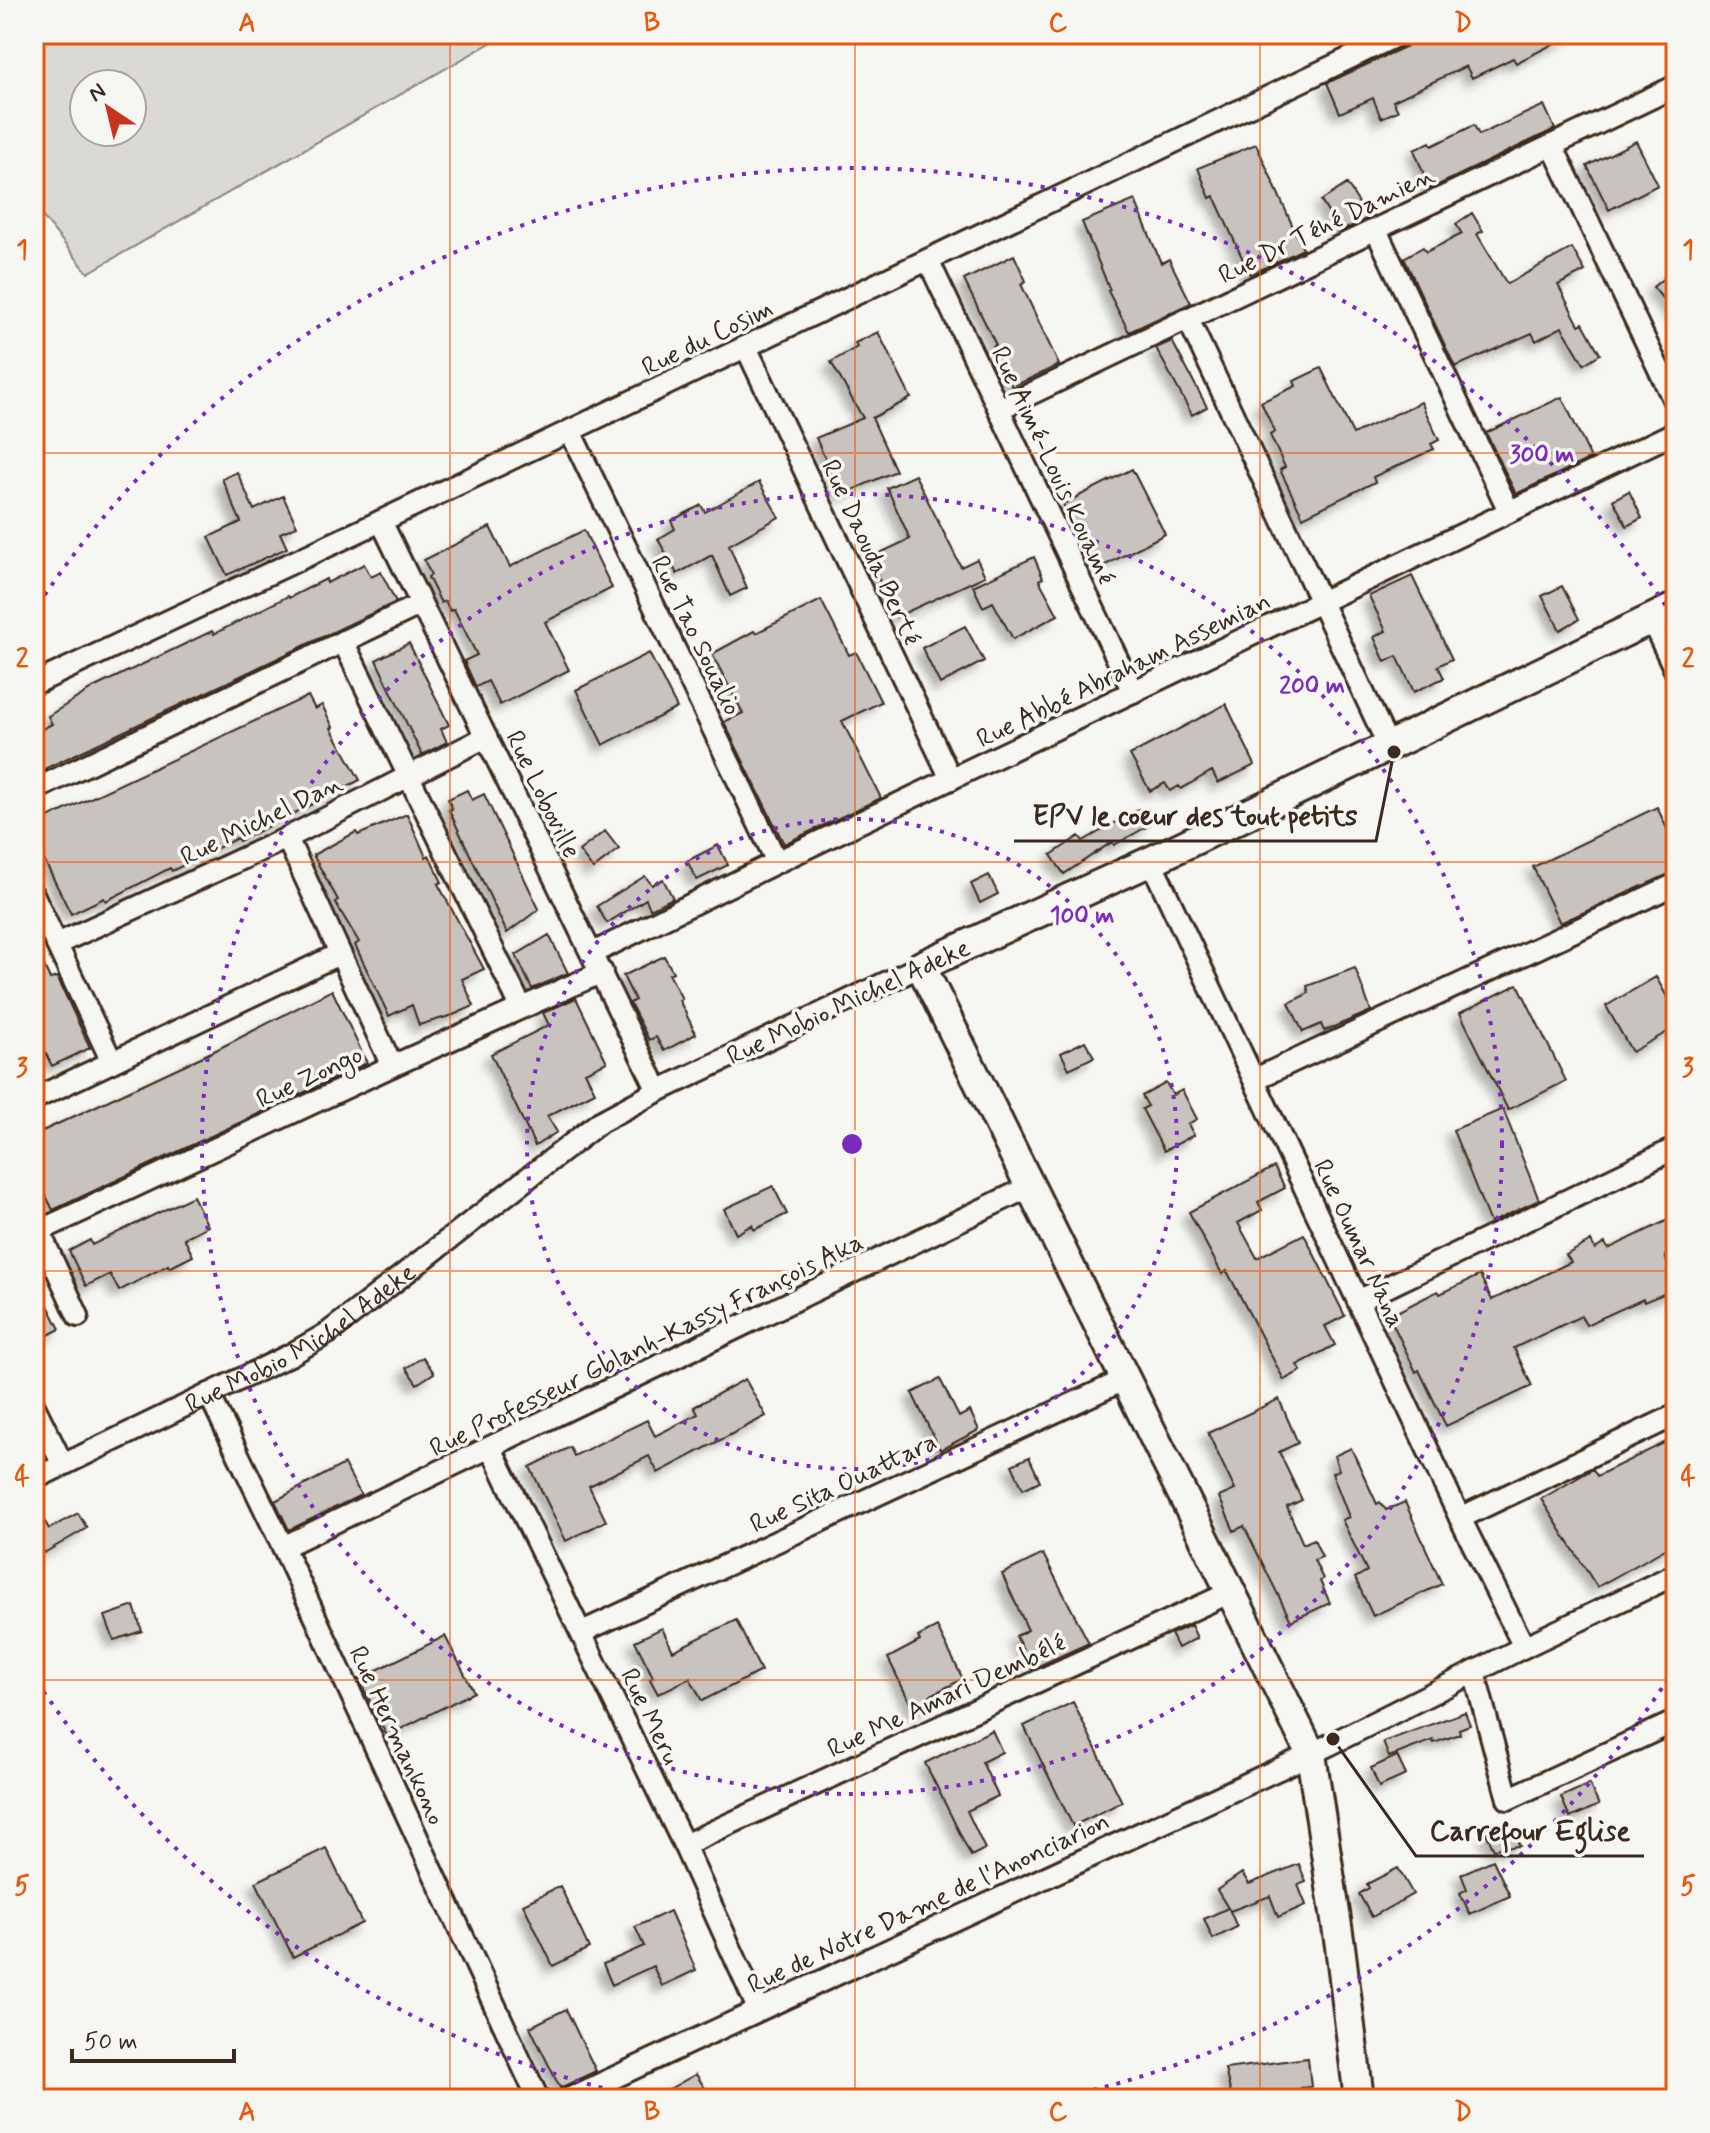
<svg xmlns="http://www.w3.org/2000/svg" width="1710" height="2133" font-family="Mynerve,sans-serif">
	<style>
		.green { fill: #dad9d3; stroke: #8a8278; stroke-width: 2; fill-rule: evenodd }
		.building { fill: #c8c3be; stroke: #3b2a1e; stroke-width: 2; filter: url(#shadow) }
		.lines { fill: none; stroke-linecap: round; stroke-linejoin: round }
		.street-casing { stroke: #3b2a1e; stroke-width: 26 }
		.secondary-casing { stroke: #3b2a1e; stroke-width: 34 }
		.street { stroke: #f6f6f2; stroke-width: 20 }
		.secondary { stroke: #f6f6f2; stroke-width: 28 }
		.grid { fill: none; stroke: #e8590c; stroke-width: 2; stroke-opacity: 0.55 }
		.ring { fill: none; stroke: #7b2cbf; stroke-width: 4; stroke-dasharray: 4 8 }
		.labels { text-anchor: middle; stroke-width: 7; stroke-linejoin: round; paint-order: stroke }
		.street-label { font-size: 26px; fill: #3b2a1e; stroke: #f6f6f2 }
		.centre { fill: #7b2cbf; stroke: #f6f6f2; stroke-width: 4 }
		.ring-label { font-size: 24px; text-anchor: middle; font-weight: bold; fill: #7b2cbf; stroke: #f6f6f2; stroke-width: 7; stroke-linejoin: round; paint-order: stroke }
		.leader { fill: none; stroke: #3b2a1e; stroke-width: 3 }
		.callout-dot { fill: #3b2a1e; stroke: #f6f6f2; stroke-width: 3 }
		.callout-label { font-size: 28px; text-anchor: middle; font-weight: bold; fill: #3b2a1e; stroke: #f6f6f2; stroke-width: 7; stroke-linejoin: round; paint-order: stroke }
		.neatline { fill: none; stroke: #e8590c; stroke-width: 3 }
		.grid-label { font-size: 26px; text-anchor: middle; font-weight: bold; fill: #e8590c }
	</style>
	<defs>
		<filter id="shadow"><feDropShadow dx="-7" dy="7" stdDeviation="4" flood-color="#0004"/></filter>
	</defs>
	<rect width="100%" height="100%" fill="#f6f6f2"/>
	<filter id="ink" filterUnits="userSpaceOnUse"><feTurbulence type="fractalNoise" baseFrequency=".0125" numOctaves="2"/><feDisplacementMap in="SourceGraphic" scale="16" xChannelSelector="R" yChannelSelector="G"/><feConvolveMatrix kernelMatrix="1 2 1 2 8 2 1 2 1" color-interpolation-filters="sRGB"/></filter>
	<g filter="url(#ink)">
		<path class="green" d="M34,34h472l-418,239 -54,-67zM84,84h48v48h-48z"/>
		<path class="building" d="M1433,34h11l4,8 18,-8h107l-57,29 -3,-5 -41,20 -6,-12 -73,35 5,10 -17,7 -8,-20 -33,15 -13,-30z
			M1544,105l11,24 -125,60 -16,-39 16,-8 2,4 42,-21 5,10z
			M1636,141l22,44 -49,25 -22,-44z
			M1256,144l47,105 -53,26 -36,-79 -4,2 -12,-30z
			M1347,184l21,34 -28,14 -19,-31z
			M1135,200l26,63 8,-4 22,44 -62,29 -21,-41 2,-1 -28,-68z
			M1472,213l11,18 -6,3 30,50 65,-36 13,23 -27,14 21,40 4,-2 17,31 -16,10 -22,-37 -26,14 -4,-8 -77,34 -51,-109 19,-11 3,5 36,-18 -6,-10z
			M1014,255l12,26 -5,3 38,81 -47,22 -19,-41 3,-1 -32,-65z
			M1676,268v47l-23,-28z
			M878,332l33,66 -39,20 24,53 -55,24 -25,-57 47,-20 -32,-56 26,-15 -2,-4z
			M1172,341l35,66 -15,8 -36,-67z
			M1321,368l32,66 68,-32 18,38 -8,4 3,5 -61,28 2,5 -72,35 -23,-47 5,-3 -15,-32 5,-3 -14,-30 35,-16 -2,-5z
			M1562,397l29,61 -75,36 -30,-61z
			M1132,469l33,65 -69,36 -33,-66z
			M237,472l17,38 29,-14 14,30 -17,7 7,15 -60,27 -18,-38 32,-15 -19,-43z
			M915,475l46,92 16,-8 8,17 -89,41 -27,-59 41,-19 -23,-51z
			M759,482l20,35 -50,28 18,43 -17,8 -18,-41 -35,19 -19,-35 17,-10 -4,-8 30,-16 4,7z
			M1629,491l13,27 -15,8 -14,-26z
			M490,527l20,40 74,-37 28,58 -67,34 24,48 -69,35 -12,-24 -12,6 -12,-26 13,-6 -23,-46 -4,2 -5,-10 -4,2 -13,-26 3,-2 -7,-15z
			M1034,557l9,21 -4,2 19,35 -45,24 -20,-37 -10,5 -10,-21z
			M364,564l7,13 10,-5 15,30 -362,172v-41l18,-9 -4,-8 47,-29 117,-56 2,3 74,-38 1,2 37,-19 1,4z
			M1412,576l40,83 -14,7 6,12 -30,14 -17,-36 -12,6 -11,-25 12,-6 -17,-35z
			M1562,586l17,33 -19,11 -18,-34z
			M821,600l28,55 7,-3 25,50 -39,19 39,77 -97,46 -60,-122 19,-9 -31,-59 42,-23 2,2z
			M965,626l19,35 -44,23 -18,-36z
			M409,643l40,82 -8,4 6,13 -25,13 -46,-95z
			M649,653l28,55 -74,37 -27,-55z
			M308,696l7,13 7,-4 11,22 -2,1 29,52 -121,61 -2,-3 -65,33 -2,-3 -64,33 -2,-3 -33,16 -37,-74v-37l4,-1 8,17z
			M1226,704l29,61 -37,18 -6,-12 -31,18 -2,-3 -9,5 -5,-8 -15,8 -20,-36z
			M467,790l5,10 12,-6 55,115 -32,24 -58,-123 3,-1 -4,-10z
			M1657,807l19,41v23l-116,52 -27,-56z
			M1139,809l11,16 -36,20 -2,-3 -48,32 -13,-19 28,-19 4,5z
			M407,814l19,43 3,-2 13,27 -4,2 46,85 -22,10 12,27 -21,9 -34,10 -7,-20 -23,11 -34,-71 4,-3 -24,-40 3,-2 -25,-45 43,-23 2,3z
			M605,831l14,18 -26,20 -14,-18z
			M718,845l10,20 -31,15 -10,-19z
			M989,875l9,19 -18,9 -9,-19z
			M645,876l7,9 11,-6 10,19 -23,11 -4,-10 -39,24 -10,-17z
			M549,935l19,38 -36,16 -16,-34z
			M34,943l16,36 7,-2 33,71 -38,18 -18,-36z
			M664,956l9,16 -4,2 13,25 -3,1 17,34 -32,17 -8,-14 -7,3 -19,-37 5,-3 -12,-24z
			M1355,968l16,43 -47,20 -3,-7 -18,8 -14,-29 20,-10 -2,-7z
			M1656,977l20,36v14l-44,25 -26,-46z
			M1518,984l48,97 -58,29 -48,-97z
			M332,990l35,73 -314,147 -19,-38v-37l184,-86z
			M576,998l31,64 -22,10 10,20 -48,24 10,16 -22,14 -44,-92 58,-29 -6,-12z
			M1085,1041l9,16 -25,12 -8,-16z
			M1166,1083l7,12 9,-5 15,29 -9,5 6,11 -30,16 -22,-42 6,-3 -6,-10z
			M1503,1109l36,91 -49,23 -37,-93z
			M1274,1167l11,21 -27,14 4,8 -24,13 19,35 47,-24 41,82 -20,10 10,19 -38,20 4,6 -17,9 -57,-109 -5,3 -33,-62z
			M773,1186l14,28 -33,16 -2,-5 -16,9 -12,-25z
			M193,1196l15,30 -24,12 9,18 -24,12 -1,-3 -49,26 -9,-17 -24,12 -17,-35 21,-11 2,5z
			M1670,1219l6,11v20l-11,6 11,33 -32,13 -1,-3 -57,26 -5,-9 -67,32 18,38 -86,40 -27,-56 -3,2 -27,-56 49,-25 2,3 40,-19 12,25 79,-38 -5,-7 25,-14 4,8 10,-6 3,6z
			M34,1278l26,51 -21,11 -5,-9z
			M423,1357l11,16 -17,11 -11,-16z
			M745,1379l21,37 -108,57 -9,-17 -60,30 17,35 -40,20 -36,-74 40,-20 4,9 73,-36 8,16 43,-22 -4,-7z
			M940,1379l19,38 11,-6 9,19 -39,20 -28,-57z
			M1279,1399l19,44 -19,9 23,48 -15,7 16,37 11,-5 8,18 -8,3 9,19 -3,2 10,22 -39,18 -47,-95 -10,5 -15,-34 16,-7 -27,-57z
			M1676,1437v106l-79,44 -56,-88 52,-30 4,7z
			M1351,1448l26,56 3,-2 6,8 19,-8 37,82 -69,32 -18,-38 12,-7 -25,-51 7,-3 -17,-44 7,-3 -5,-14z
			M1029,1457l11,24 -17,8 -11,-24z
			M344,1464l17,31 -72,35 -14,-29z
			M78,1513l9,15 -43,25 -10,-16v-8l11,-7 4,7z
			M1043,1554l46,89 -57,26 -16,-33 12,-6 -26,-56z
			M134,1606l8,25 -28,9 -9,-24z
			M736,1620l25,51 -59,30 -12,-23 -32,16 -8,-15 3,-2 -18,-36 27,-13 11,23z
			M1191,1625l6,13 -19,10 -7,-14z
			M937,1627l26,52 -36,18 4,8 -16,8 -27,-55 32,-17 -2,-4z
			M445,1636l29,56 -87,44 -28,-57z
			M1073,1702l49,100 -49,24 -49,-100z
			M1465,1712l5,13 -11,4 1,5 -26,9 -1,-3 -44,17 -6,-15z
			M992,1730l10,22 -20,10 16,34 -31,15 18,38 -14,7 -46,-93z
			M1397,1756l9,19 -27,12 -8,-19z
			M1589,1784l10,21 -29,13 -9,-21z
			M1508,1822l12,24 -26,3 -8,-16z
			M326,1848l36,75 -69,34 -37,-75z
			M1493,1860l17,36 -40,18 -10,-21 7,-4 -6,-15z
			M1299,1864l7,18 -8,3 8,20 -28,12 -8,-21 -40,15 -1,-2 8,18 -24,12 -9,-20 24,-11 -11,-18 25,-17 7,11z
			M1398,1868l15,26 -41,23 -13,-23 10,-6 -2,-4z
			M560,1886l29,62 -36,18 -30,-62z
			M670,1911l26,59 -34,16 -9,-20 -41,19 -9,-21 41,-18 -9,-19z
			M566,2009l30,62 -36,17 -30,-61z
			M1308,2058l3,29 -10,1 2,11h-71l-7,-30z
			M696,2074l10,16 -16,9h-38z"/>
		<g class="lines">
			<defs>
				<g id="street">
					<path d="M1552,145l124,260"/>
					<path d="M1376,230l133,281"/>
					<path d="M928,260l205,432"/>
					<path d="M1188,319l201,428"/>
					<path d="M746,347l205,432"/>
					<path d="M999,409l677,-323"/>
					<path d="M570,431l207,431"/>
					<path d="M381,521l277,570"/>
					<path d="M1651,619l25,53"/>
					<path d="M343,641l178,366"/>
					<path d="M34,684l347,-163 1019,-487"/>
					<path d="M34,790l387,-186"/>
					<path d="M287,838l105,228"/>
					<path d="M1151,861l309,657 64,129"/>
					<path d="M34,896l78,166"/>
					<path d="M57,944l230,-106 199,-101"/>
					<path d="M593,953l184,-91 899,-430"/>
					<path d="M1255,1079l421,-195"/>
					<path d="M34,1099l305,-145"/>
					<path d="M34,1220l44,96"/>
					<path d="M39,1231l353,-165 210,-94"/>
					<path d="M1358,1301l318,-153"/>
					<path d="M209,1394l74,153 255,552"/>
					<path d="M34,1406l29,59"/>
					<path d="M491,1448l193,397 74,164"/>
					<path id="s1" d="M34,1479l256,-124 38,-22 272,-211 58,-31 263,-125"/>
					<path d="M1460,1518l216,-103"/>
					<path d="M283,1547l748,-361"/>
					<path d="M582,1632l544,-253"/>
					<path d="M1474,1672l34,127 168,-78"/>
					<path d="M684,1845l547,-253"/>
					<path d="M568,2099l743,-345 213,-107 152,-73"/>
				</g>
				<path id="secondary" d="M1359,2099l-19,-153 -29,-192 -390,-788 230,-105 525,-254"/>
			</defs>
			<use href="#street" class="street-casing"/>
			<use href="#secondary" class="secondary-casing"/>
			<use href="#street" class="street"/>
			<use href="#secondary" class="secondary"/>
		</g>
	</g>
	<path class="grid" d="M450,34v2065M855,34v2065M1260,34v2065M34,453h1642M34,862h1642M34,1271h1642M34,1680h1642"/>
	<g class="ring">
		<circle cx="852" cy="1144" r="325"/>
		<circle cx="852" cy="1144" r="650"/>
		<path d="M1675 1668A976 976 0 0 1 1055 2099M649 2099A976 976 0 0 1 38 1683M38 605A976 976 0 0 1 1675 620"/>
	</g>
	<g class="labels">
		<g class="street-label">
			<text transform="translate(1326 224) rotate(-26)" y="9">Rue Dr Téhé Damien</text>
			<text transform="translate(707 337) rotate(-26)" y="9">Rue du Cosim</text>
			<text transform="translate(1054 465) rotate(65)" y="9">Rue Aimé-Louis Kouamé</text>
			<text transform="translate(872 552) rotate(65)" y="9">Rue Daouda Berté</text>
			<text transform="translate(697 635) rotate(64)" y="9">Rue Tao Soualio</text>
			<text transform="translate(1123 669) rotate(-26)" y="9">Rue Abbé Abraham Assemian</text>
			<text transform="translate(544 794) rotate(64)" y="9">Rue Loboville</text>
			<text transform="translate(261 819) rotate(-26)" y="9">Rue Michel Dan</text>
			<text transform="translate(848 1001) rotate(-25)" y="9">Rue Mobio Michel Adeke</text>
			<text transform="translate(309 1076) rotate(-25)" y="9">Rue Zongo</text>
			<text transform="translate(1360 1243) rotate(65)" y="9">Rue Oumar Nana</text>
			<text dy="9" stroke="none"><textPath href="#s1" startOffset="302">Rue Mobio Michel Adeke</textPath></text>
			<text transform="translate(646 1344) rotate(-26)" y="9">Rue Professeur Gblanh-Kassy François Aka</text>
			<text transform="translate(843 1482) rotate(-25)" y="9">Rue Sita Ouattara</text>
			<text transform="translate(946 1695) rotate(-25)" y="9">Rue Me Amari Dembélé</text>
			<text transform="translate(651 1716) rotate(64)" y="9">Rue Meru</text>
			<text transform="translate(398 1735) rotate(65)" y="9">Rue Hermankono</text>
			<text transform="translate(928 1902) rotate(-25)" y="9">Rue de Notre Dame de l'Anonciarion</text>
		</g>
	</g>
	<circle cx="852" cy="1144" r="12" class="centre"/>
	<g class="ring-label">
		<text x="1542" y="462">300 m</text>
		<text x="1312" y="693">200 m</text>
		<text x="1082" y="923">100 m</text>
	</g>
	<path class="leader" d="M1394 752L1376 841H1014M1333 1739L1416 1856H1644"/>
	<g class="callout-dot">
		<circle cx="1394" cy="752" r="8"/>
		<circle cx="1333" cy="1739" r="8"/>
	</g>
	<g class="callout-label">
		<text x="1195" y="825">EPV le coeur des tout petits</text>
		<text x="1530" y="1840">Carrefour Eglise</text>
	</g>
	<rect width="1710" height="2133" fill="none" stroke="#f6f6f2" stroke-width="88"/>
	<g transform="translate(108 108) rotate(325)"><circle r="38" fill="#f6f6f2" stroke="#aba49d" stroke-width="2"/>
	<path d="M0-6L14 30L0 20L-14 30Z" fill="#c8321e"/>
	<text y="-12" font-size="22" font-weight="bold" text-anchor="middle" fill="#3b2a1e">N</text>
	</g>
	<path d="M72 2049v12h162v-12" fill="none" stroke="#3b2a1e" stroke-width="4"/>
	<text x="84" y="2049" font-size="24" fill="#3b2a1e" stroke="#f6f6f2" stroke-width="6" paint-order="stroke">50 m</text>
	<rect x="44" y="44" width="1622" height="2045" class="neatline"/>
	<g class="grid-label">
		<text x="247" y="31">A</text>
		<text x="652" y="31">B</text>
		<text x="1058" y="31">C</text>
		<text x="1463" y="31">D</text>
		<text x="22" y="258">1</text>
		<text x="1688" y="258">1</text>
		<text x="22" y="667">2</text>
		<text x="1688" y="667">2</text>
		<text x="22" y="1076">3</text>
		<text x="1688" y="1076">3</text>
		<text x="22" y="1485">4</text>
		<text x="1688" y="1485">4</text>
		<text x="22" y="1894">5</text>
		<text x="1688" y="1894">5</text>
		<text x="247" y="2120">A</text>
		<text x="652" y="2120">B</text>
		<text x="1058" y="2120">C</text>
		<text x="1463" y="2120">D</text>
	</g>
</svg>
